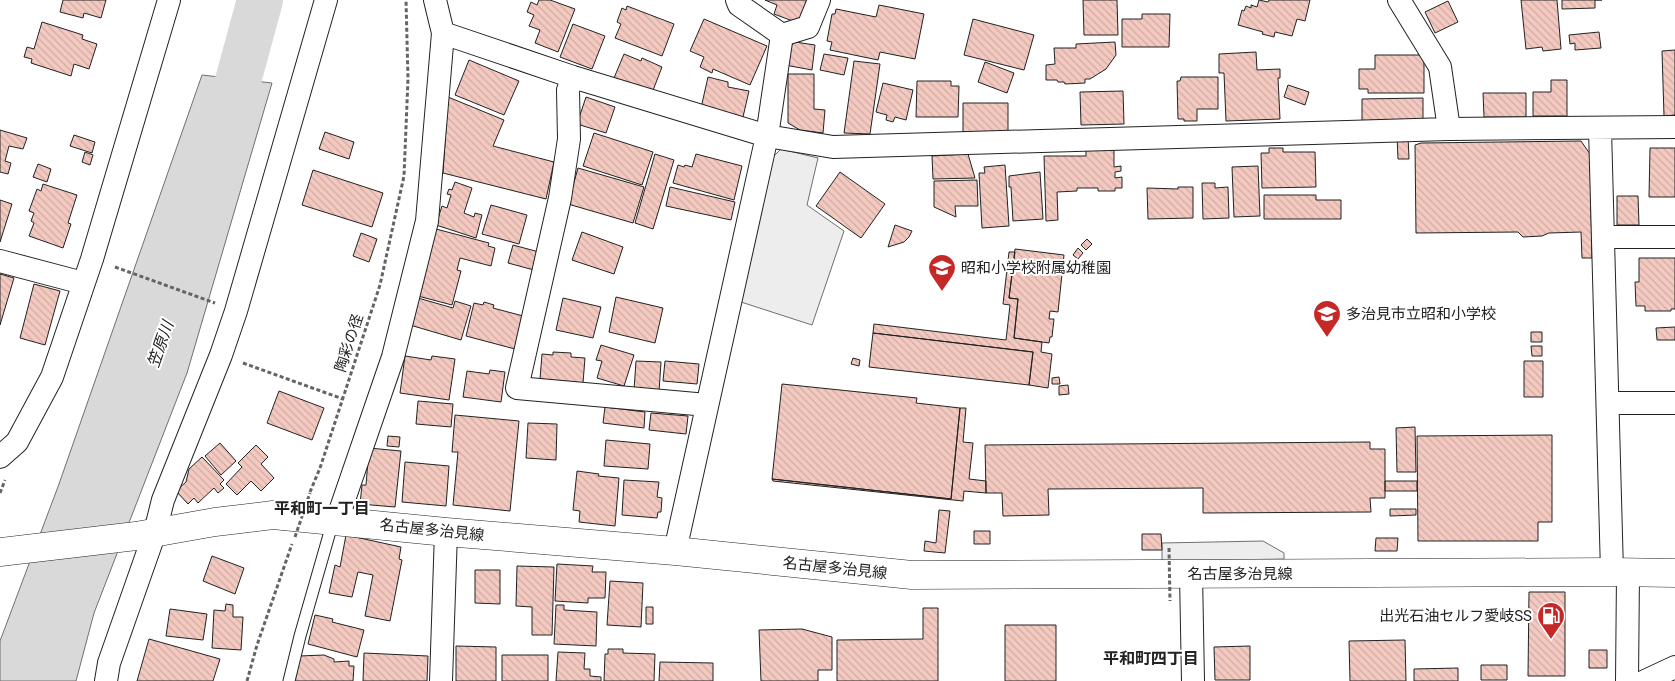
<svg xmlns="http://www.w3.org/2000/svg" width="1675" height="681" font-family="Roboto,'Noto Sans JP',sans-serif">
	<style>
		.parking { fill: #ededed; stroke: #6f6f6f }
		.water { fill: #d9d9d9; stroke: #6f6f6f }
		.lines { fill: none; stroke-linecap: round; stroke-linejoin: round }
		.river { stroke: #d9d9d9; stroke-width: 46 }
		.building { fill: url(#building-back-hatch); stroke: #222 }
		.service-casing { stroke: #222; stroke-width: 13 }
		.minor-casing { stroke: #222; stroke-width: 24 }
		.primary-casing { stroke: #222; stroke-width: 29 }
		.path { stroke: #646464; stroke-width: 3; stroke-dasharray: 4 2.5; stroke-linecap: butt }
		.service { stroke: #fff; stroke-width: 11 }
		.minor { stroke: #fff; stroke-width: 22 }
		.primary { stroke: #fff; stroke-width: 28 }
		.path-bridge { stroke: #646464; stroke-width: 3; stroke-dasharray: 4 2.5; stroke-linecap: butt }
		.labels { text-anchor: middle; stroke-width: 4; stroke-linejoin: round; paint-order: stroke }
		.poi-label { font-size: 15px; fill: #222; stroke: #fff; text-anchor: start }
		.street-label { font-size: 15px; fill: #222; stroke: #fff }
		.water-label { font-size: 16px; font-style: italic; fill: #222; stroke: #fff }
		.neighbourhood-label { font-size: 16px; font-weight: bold; fill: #222; stroke: #fff }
	</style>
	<defs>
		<pattern id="building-back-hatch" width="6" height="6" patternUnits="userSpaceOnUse" patternTransform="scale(1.25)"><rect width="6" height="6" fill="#f3c9c0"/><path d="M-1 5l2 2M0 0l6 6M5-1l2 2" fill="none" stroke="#d0aca5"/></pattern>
	</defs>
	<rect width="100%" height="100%" fill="#fff"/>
	<path class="parking" d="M781,149l37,9 -11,47 37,26 -32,94 -71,-23 31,-144z
		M1263,541l21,12v6l-122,2v-18z"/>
	<path class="water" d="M202,75l70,8 -85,290 -93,240 -18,68h-76v-40l59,-157z"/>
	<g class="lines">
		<path class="river" d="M222,140l38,-140"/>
	</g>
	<path class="building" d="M63,0h43l-5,18 -17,-5 -1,5 -23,-6z
		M539,0h11l25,9 -17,43 -23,-9 5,-13 -11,-4 5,-11 -7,-3 4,-10 6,3z
		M765,0h42l-9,23 -24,-9 3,-9z
		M1083,0h34l1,35h-34z
		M1259,0l9,2 1,-2h41l-5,21 -8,-2 -5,17 -17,-4 -1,5 -12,-3 1,-2 -25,-7 4,-15 2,1 2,-5 5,2v-3l6,2z
		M1521,0h36l4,49 -18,2 -1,-4 -16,2z
		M1562,0h40h-7v8l-33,1z
		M1448,1l10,21 -23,11 -10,-21z
		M879,5l45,9 -9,45 -35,-7 -2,8 -48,-10 2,-8 -5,-1 5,-27h3l1,-5 40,8z
		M627,6l47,18 -12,32 -47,-18 6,-14 -4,-2 5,-14 4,2z
		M1142,14h28l-1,33h-47v-28h20z
		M704,19l63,27 -17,39 -37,-16 -1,4 -12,-6 4,-10 -14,-6z
		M973,19l61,16 -10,35 -60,-15z
		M42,22l41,13 -1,4 15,5 -8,25 -15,-5 -3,12 -40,-13 1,-4 -8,-2 3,-10 7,2z
		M573,24l32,12 -13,33 -32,-12z
		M1599,32l2,16 -26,2v-7l-5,1 -1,-9z
		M795,42l20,3 -3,25 -27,-5 2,-15z
		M1115,42l1,13 -10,14 -16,10h-5v4l-20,1 -1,-2h-6l-1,-2h-11v-15l9,-1 -1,-16h22v-4z
		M1675,50v65l-11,1 -2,-65z
		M1256,52l1,18 23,-1v9h-2l2,41 -54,2 -2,-48h-5v-19z
		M624,54l17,7 1,-3 20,9 -10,26 -38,-15z
		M824,54l24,4 -4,17 -24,-5z
		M1375,55h49v38h-56v-4h-9v-20h16z
		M469,60l50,21 -15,34 -49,-20z
		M854,61l26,3 -10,70 -26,-1z
		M985,62l29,11 -7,20 -29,-11z
		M788,74h26v35l11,1 -2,23 -23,-3 -12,-7z
		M708,77l20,5v5l21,4 -6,26 -42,-9z
		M1181,77h37v32h-21v12h-13v-2h-6l-1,-38h3z
		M1551,80h16v36h-34v-24h18z
		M917,81h34v5h8l-1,31h-42z
		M883,83l30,7 -7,30 -11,-3 -2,5 -7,-2 1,-5 -11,-3z
		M1288,85l21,7 -4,13 -21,-8z
		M1123,91l1,33 -43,1 -1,-33z
		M1483,93h43v24h-42z
		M448,97l56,23 -11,26 61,16 -8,37 -103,-26z
		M586,97l29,10 -9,26 -29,-9z
		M1423,98v23h-61v-22z
		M963,103h45v30l-45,-1z
		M0,130l27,8 -4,11 -14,-3 -4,15 6,2 -3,11 -8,-2z
		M325,132l29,10 -5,17 -30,-10z
		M594,133l59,19 -11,33 -59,-19z
		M74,135l21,7 -3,11 -22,-7z
		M1397,136h11l1,23h-11z
		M1581,141l9,13 2,104h-10l-1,-26 -32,1 -7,3 -19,1 -5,-5 -102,1 -1,-88 6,-2z
		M1269,148h14v4h32l1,35 -54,1 -1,-35h8z
		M1650,148h25v49h-26z
		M1086,150h28v17l7,-1v5l-6,1v6l7,-1v11h-7v3h-17v-3h-21v3l-20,1 1,28 -12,1 -2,-65h42z
		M85,152l8,3 -3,10 -8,-3z
		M655,154l19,6 -21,69 -18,-6z
		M696,154l46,12 -8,34 -61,-17 5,-18 6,2 1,-2 7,2z
		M968,154l7,24 -42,1 -1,-23z
		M38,164l13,5 -4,13 -14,-5z
		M1005,165l4,61 -27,2 -3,-55h6l-1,-6z
		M1258,166l2,50 -26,1 -2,-50z
		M578,168l66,19 -11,36 -65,-19z
		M313,170l70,23 -11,34 -70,-22z
		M840,172l45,32 -24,34 -45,-32z
		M1040,172l3,47 -30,2 -2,-34h-2v-11z
		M977,180l1,26h-23l1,11 -22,-10v-26z
		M455,182l17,6 -8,25 10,4 1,-4 7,2 -6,23 -40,-13 6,-19 5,2 4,-13 -4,-1 2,-5 3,1z
		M1202,183h13v5l13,-1 1,31 -26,1z
		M43,184l34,11 -9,28 3,1 -8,24 -34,-12 5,-13 -3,-2 3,-8 -5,-2 8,-22 4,2z
		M670,187l65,15 -4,18 -65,-14z
		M1178,187h15v31l-45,1 -1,-31 31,1z
		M1264,195h52v5h25v19h-77z
		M1617,196h21l1,29h-22z
		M0,200l12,4 -12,38z
		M491,205l36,10 -8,29 -37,-10z
		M895,225l17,6 -3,6 -5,5 -16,5z
		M436,229l53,14 -1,3 7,2 -4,18 -31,-8 -3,12 4,1 -9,34 -34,-9z
		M582,232l41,15 -9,27 -42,-14z
		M361,233l16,6 -8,23 -16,-6z
		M1087,239l5,5 -6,6 -5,-5z
		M513,245l26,7 -5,18 -26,-7z
		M1078,248l5,5 -5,6 -5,-4z
		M1015,249l49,6 -6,57 -8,-1 -1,8h5l-2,18h-2l-1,6 -35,-5 4,-39 -9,-1z
		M1009,252h6l-6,46 9,1 -4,39 28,4 -1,10 11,2 -4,34 -19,-3 4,-33 -160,-19 1,-9 132,16 4,-35 -7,-1z
		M1639,258h36v51h-4v2h-26v-5h-9l-1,-24h4z
		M0,274l14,4 -14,47z
		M34,284l26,7 -15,54 -25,-7z
		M616,297l47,11 -8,35 -46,-11z
		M418,298l35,10 2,-7 16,5 -10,34 -51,-15z
		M563,298l38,9 -8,31 -37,-8z
		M484,302l10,3 -1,3 30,8 -8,33 -49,-13 8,-33 9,2z
		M1675,327v13h-18l-1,-12z
		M1531,332h11v10h-11z
		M873,333l160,19 -4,33 -160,-18z
		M601,345l33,10 -10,31 -27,-8 5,-17 -6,-1z
		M1531,346h11v10h-10z
		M553,352l18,1v4l14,1 -2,25 -43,-4 2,-25 11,1z
		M405,356l26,4 1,-4 23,3 -6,41 -49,-7z
		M853,358l7,2 -1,6 -8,-2z
		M636,361l25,1 -2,30 -25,-2z
		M665,361l34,3 -2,20 -34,-3z
		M1524,361h19v36h-19z
		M490,370l15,2 -4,30 -38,-5 4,-26 22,3z
		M1059,377l1,7h-8v-6z
		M782,384l135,14 -1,5 44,5 -9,91 -179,-20z
		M1068,385l1,9 -10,1v-9z
		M279,391l45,17 -12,32 -45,-17z
		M418,401l35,3 -2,23 -35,-3z
		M605,407l40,5 -1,16 -41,-5z
		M960,408h6l-3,34 10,1 -4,36 17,2v12l-22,-2 -1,10 -190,-20 -1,-2 179,20z
		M651,413l37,3 -2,18 -37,-4z
		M455,415l64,6 -9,90 -57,-6 5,-53h-6z
		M528,423l29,1 -1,36 -30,-2z
		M1415,427l1,45h-19l-1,-44z
		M1552,435v87h-14v19h-120l-1,-105z
		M388,436l12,1 -1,10 -12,-1z
		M606,440l44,4 -2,25 -44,-3z
		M1370,442v7h15v49h-15l1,14 -168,1v-25l-155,1 1,26 -46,1 -1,-23h-16l-1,-48z
		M220,443l16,18 -15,14 -16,-19z
		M256,445l12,12 -7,7 13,14 -13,13 -10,-10 -14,14 -11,-11 16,-17 -4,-4z
		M369,448l32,3 -6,56 -35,-3 2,-19h4z
		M202,457l22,23 -4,4 4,4 -6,5 -4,-5 -16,15 -4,-5 -6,6 -12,-13 10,-9 3,-13z
		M405,462l44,4 -3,40 -44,-4z
		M577,471l22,3 -1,2 21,2 -4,48 -36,-4 1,-11 -7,-1z
		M624,480l35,2 -2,15 5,1 -1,14h-3l-1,6 -35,-3z
		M1385,481h32v10h-32z
		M1390,509h26v6l-26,1z
		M939,510l11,1 -5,42 -21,-2 1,-10 11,2z
		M974,531h16v13h-16z
		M1142,534h19l1,16h-20z
		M346,535l55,12 -2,12 3,1 -12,61 -25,-5 8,-41 -15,-3 -6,25 -23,-4 6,-28 5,2z
		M1376,538h22l-1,13h-22z
		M212,556l32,12 -9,26 -32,-13z
		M557,564l36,2 -1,6h14l-1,26h-17v5l-33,-2z
		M517,566l37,1 -2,68h-20v-28l-16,-1z
		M475,570h25v34l-25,-1z
		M610,581l33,2 -2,44 -34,-2z
		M1529,592h36v84h-37z
		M226,604l7,1v12h10l-2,33 -29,-2 2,-38 11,1z
		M556,605h8v5l33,2 -1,34 -42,-2z
		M646,607h7v17h-7z
		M923,608h15v73h-101v-41l86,-1z
		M170,609l37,5 -4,26 -37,-4z
		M315,615l18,4 -1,3 32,8 -7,27 -49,-13z
		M1005,625h51v56h-51z
		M802,629l30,8v33h-14v11h-57l-2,-51z
		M149,639l71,20 -7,22h-76z
		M1405,640l1,41h-56l-1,-40z
		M456,646l40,1v34h-40z
		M1250,646v34h-35l-1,-33z
		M608,649h15v4l32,1 -1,27h-50l1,-27h3z
		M1589,650h18v18h-18z
		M558,652l27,1 -1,16h6v7l11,1v4h-45z
		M364,653l64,3 -1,25h-64z
		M324,655l10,4v3l15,-1v5h5l-1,15h-59l5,-25z
		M502,655h46v26h-46z
		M660,662l53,1v18h-54z
		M1481,665h26v15h-26z
		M1458,668v13h-44v-12z"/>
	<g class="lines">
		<defs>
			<path id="service" d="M289,681l11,-45 33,-115"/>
			<path id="minor" d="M737,0l2,5 43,30
				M1399,0l41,67 9,62
				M443,33l130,44 194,59 66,11 616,-18 226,-2
				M573,77l-5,13 1,49 -9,59 -43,190 190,17
				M1600,129l12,443
				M1603,237h72
				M0,261l83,22
				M1608,403h67
				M0,457l17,-15 35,-65 40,-118 77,-259
				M337,520l56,-163 34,-136 16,-188 -8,-33
				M675,551l92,-415 15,-101 26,-8 11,-27
				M1191,574l2,107
				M106,681l3,-18 46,-131 8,-32 58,-145 15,-44 90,-311
				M441,681l5,-149
				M1627,681l1,-108
				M1645,681l30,-14"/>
			<path id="primary" d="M0,552l136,-16 79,-14 58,-7 173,17 229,19 237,24 700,-3 63,1"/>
		</defs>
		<use href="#service" class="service-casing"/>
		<use href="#minor" class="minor-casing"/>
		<use href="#primary" class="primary-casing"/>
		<path class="path" d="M115,267l100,36
			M243,363l100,36
			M310,492l10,-24 60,-183 24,-109 4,-97 -2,-79
			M0,493l5,-13
			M247,681l10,-36 35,-101"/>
		<use href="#service" class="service"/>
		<use href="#minor" class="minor"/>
		<use href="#primary" class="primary"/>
		<path class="path-bridge" d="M295,537l15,-44
			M1169,548l1,53"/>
	</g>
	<defs>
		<symbol id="school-pin" viewBox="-11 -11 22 30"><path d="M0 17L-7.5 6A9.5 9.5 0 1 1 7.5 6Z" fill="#c62828" stroke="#fff"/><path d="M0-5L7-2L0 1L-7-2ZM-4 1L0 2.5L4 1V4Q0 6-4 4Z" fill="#fff"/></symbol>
		<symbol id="fuel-pin" viewBox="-11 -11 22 30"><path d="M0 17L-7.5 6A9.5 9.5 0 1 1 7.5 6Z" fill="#c62828" stroke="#fff"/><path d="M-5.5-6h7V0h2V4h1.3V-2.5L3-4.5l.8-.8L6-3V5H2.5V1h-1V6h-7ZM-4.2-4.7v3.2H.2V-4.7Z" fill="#fff"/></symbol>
	</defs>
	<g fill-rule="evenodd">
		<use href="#school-pin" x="926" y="252" width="32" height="43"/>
		<use href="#school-pin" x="1311" y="298" width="32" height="43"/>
		<use href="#fuel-pin" x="1535" y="600" width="32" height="43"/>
	</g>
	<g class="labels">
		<g class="poi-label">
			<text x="961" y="273">昭和小学校附属幼稚園</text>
			<text x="1346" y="319">多治見市立昭和小学校</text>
			<text x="1532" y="621" text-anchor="end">出光石油セルフ愛岐SS</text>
		</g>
		<g class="street-label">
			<text transform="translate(349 343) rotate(-72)" y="5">陶彩の径</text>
			<text transform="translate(432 530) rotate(6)" y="5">名古屋多治見線</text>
			<text transform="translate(835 568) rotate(6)" y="5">名古屋多治見線</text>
			<text x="1240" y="579">名古屋多治見線</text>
		</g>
		<g class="water-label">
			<text transform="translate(160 344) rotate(-71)" y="6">笠原川</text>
		</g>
		<g class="neighbourhood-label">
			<text x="322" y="514">平和町一丁目</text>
			<text x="1151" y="664">平和町四丁目</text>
		</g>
	</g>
</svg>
